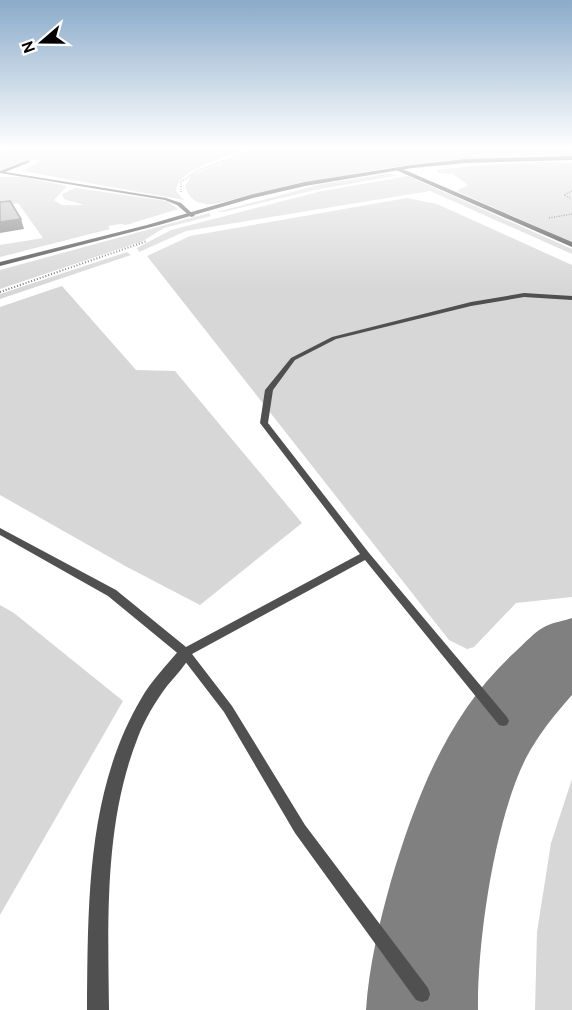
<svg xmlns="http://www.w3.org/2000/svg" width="572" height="1010" font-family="Cabin,sans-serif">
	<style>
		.green { fill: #d7d7d7 }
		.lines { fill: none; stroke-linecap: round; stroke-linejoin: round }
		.taxiway { fill: #808080; fill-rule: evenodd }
		.path-far1 { stroke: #727272; stroke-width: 1.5; stroke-dasharray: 1 1.5; stroke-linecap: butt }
		.path { stroke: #727272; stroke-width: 2; stroke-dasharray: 1 2; stroke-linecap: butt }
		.service { fill: #505050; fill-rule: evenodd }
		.minor { fill: #505050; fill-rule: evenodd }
		.tertiary { fill: #505050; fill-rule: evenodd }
		.shaded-wall { fill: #868686 }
		.building { fill: #c0c0c0; stroke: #868686; stroke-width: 1.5 }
	</style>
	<rect width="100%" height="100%" fill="#fff"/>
	<path class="green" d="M6,148h248c-20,7 -76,19 -78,43l8,9 -162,-29 18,-10 -9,-2 -31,11v-18z
		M263,148h309v8c-122,-4 -240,19 -358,48 -15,1 -24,-3 -29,-18l7,-11 13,-6z
		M538,162l34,1v79l-116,-51 12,-6 -15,-11 -15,-1 -1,-3 35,-4z
		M386,174l14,1 -85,15 -92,22h-6l105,-28z
		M408,176l164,73v5l-142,-63 -244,40 -47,21 -2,-4 34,-18 151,-39z
		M0,177h23l44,9 -13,14 8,5h22l-20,-6 -2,-5 13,-6 92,13 11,8 -52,16 -6,-1 -12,2 2,3 -110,28v-12l43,-7 -25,-35 -18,3z
		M407,198l30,6 135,61v332l-56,6 -42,44 -7,2 -18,-9 -302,-384 43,-20z
		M209,213l2,3 -47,12 -21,13 -143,48v-19z
		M127,252l4,3 -131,44v-5z
		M62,286l74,84 39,1 127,152 -102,82 -73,-38 -127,-72v-188z
		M0,605l14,8 109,88 -123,214z
		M572,779v231h-37l2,-78 14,-89z"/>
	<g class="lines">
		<path class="taxiway" d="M572,618v77c-17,19 -34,40 -46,63 -31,61 -49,183 -48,252h-112c3,-44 13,-86 25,-129 25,-84 57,-168 124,-229 9,-8 20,-21 31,-26 8,-4 18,-5 26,-8z"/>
		<path class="path-far1" d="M572,191l-8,4 8,4
			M181,192v-10l17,-12 62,-22
			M549,218l23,-4"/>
		<path class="path" d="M0,292l147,-51"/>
		<path class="service" d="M29,160l1,2 -25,10 161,26 15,5 14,13 -4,1 -14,-12 -12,-5 -165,-27v-2z
			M524,293l48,3v4l-48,-3 -53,9 -135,33 -41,21 -22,30 -5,33 101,130 138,164 2,4 -2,4 -4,1 -4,-1 -134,-165 -173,94 40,52 73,119 123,163 2,6 -2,6 -6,2 -6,-2 -121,-167 -71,-121 -43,-56 -73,-60 -108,-61v-7l116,62 70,57 174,-93 -100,-131 5,-33 26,-32 41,-21 139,-35z"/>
		<path class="minor" d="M396,168h4l172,74v5l-176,-77z
			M185,647l5,2 2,4c-6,12 -16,22 -25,33 -12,16 -22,33 -29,51 -34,86 -30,183 -29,273h-22c1,-104 -1,-218 54,-311 10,-18 26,-34 39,-50z"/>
		<path class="tertiary" d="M572,156v4l-106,3 -54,5 -107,18 -52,12 -94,27 -159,41v-4l147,-37 103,-30 55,-13 107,-17 54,-6z"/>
	</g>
	<path class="shaded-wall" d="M21,219l3,10 -24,4v-11z"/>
	<path class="building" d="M10,201l11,18 -21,3v-20z"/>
	<linearGradient id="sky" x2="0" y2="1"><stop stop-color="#8aabca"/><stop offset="0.51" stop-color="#fff"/><stop offset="1" stop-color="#fff" stop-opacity="0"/></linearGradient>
	<rect width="572" height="290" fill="url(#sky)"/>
	<g transform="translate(42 42) rotate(250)" stroke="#ffffff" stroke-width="4.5" paint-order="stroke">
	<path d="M0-4.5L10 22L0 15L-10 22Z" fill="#000000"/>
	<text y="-9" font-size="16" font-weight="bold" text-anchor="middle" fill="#000000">N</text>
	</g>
</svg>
